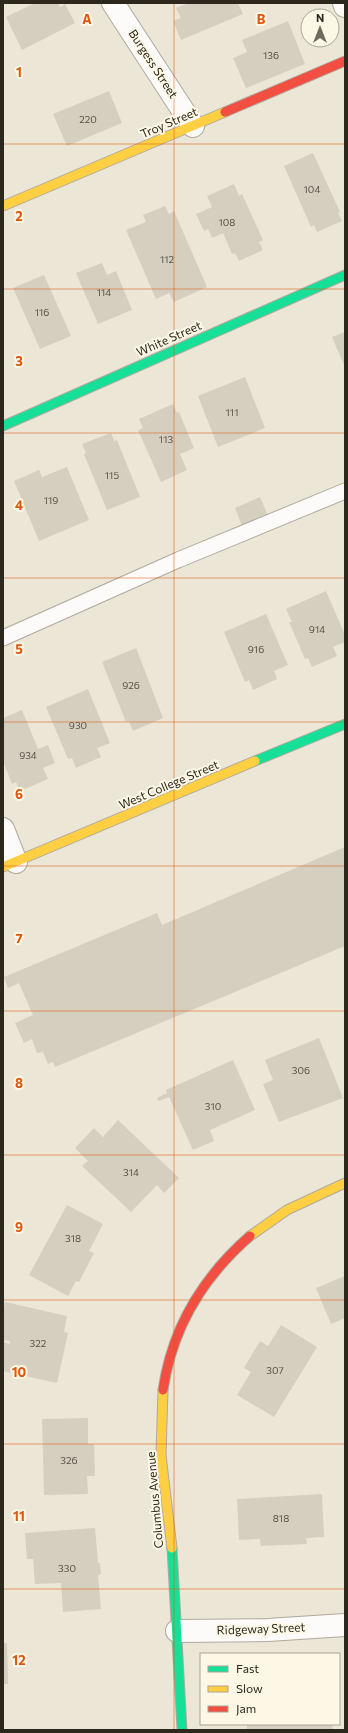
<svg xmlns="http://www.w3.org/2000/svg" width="348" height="1733" font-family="Commissioner,sans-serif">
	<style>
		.building { fill: #d5cfc0 }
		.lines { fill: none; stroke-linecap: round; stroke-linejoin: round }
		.lane-casing { stroke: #afaa9e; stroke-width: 17 }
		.street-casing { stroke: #afaa9e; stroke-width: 24 }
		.fast-casing { stroke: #afaa9e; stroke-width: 11 }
		.slow-casing { stroke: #afaa9e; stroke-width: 11 }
		.jam-casing { stroke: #afaa9e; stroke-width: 11 }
		.lane { stroke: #fcfbf9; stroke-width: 15 }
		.street { stroke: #fcfbf9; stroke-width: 22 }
		.fast { stroke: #16e098; stroke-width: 9 }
		.slow { stroke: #ffcf43; stroke-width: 9 }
		.jam { stroke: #f24e42; stroke-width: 9 }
		.grid { fill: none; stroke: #df570d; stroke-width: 1; stroke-opacity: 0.55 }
		.labels { text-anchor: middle; stroke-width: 4; stroke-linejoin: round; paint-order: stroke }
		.number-label { font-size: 10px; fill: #565246 }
		.street-label { font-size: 12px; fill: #2c281e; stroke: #fdf7e6 }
		.grid-label { font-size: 13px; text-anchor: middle; font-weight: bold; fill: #df570d; stroke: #fdf7e6; stroke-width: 4; stroke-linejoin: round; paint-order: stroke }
	</style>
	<rect width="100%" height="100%" fill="#ece6d6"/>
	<path class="building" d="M35,3h23l2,4 5,-3 10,19 -53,27 -16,-33z
		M189,3h49l5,11 -62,26 -8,-19 8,-3 -5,-10z
		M288,21l17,43 -59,24 -13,-30 14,-6 -5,-12z
		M109,91l13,32 -55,23 -14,-32z
		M313,153l27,59 -2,1 4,8 -25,11 -3,-7 -3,2 -27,-61z
		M234,184l5,12 3,-2 21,46 -4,2 4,8 -24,11 -4,-8 -3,1 -9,-21 -11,5 -4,-9 -4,2 -8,-17 16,-7 -5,-11z
		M165,206l4,8 5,-3 33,76 -33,15 -5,-9 -13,6 -30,-69 20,-8 -3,-7z
		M102,263l5,12 9,-4 16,39 -34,14 -22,-51z
		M44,275l27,61 -31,13 -27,-61z
		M345,332v35l-13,-30z
		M245,377l20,51 -47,19 -20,-51z
		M173,404l4,9 2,-1 15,36 -14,6 7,16 -26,12 -23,-52 5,-2 -4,-9z
		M111,433l3,8 3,-1 23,57 -33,13 -23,-56 2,-1 -4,-9z
		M67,467l22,53 -50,21 -25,-60 25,-11 3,7z
		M260,497l10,23 -26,11 -9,-23z
		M326,591l19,44v7l-12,5 4,9 -25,11 -4,-9 -3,1 -16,-37h3l-6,-13z
		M266,614l22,51 -14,6 3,8 -24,11 -4,-10 -4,2 -21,-50z
		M136,648l27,70 -30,13 -4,-10 -3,1 -24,-60z
		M88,689l22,54 -13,5 4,9 -25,11 -4,-10 -4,1 -22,-52z
		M22,710l16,39 10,-4 7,18 -12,5 5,11 -28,12 -4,-9 -4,2 -9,-23v-43z
		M345,847v99l-290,121 -2,-5 -5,2 -5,-12 -6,1 -5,-14 -8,4 -9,-20 18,-8 -14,-32 -11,5 -4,-11 153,-64 5,12z
		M319,1038l24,60 -64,24 -16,-38 10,-4 -8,-20z
		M233,1060l22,50 -45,20 4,11 -21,9 -24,-53 -10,4 -2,-3 10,-5 -1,-3z
		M118,1120l61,58 -15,15 -7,-8 -26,27 -49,-46 6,-5 -13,-13 19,-20 9,9z
		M67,1205l36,19 -14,27 5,2 -15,29 -3,-1 -8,15 -39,-21z
		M345,1271v47l-14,6 -15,-36 29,-12 -2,-4z
		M5,1302l62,14 -3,16 4,1 -11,50 -54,-12v-29l7,2v-3l-7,-1v-26z
		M281,1325l36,22 -43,70 -37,-22 14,-23 -7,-4 16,-27 8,5z
		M88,1418v26h6l1,32h-8l1,18 -44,1 -2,-76z
		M322,1494l2,43 -18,1 1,6 -46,2 -1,-7 -21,1 -2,-41z
		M95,1528l3,35h2l1,11 -3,1 3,34 -38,3 -2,-29 -26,1 -2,-25h-6l-2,-26z
		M3,1643h4l1,41h-5z
		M247,1724h85l1,6h-86z"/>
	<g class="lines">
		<defs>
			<path id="lane" d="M3,638l175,-78 167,-69"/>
			<path id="street" d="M113,3l80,123
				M344,3l1,3
				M3,829l13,33
				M177,1631l91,-1 77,-5"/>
			<path id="fast" d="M3,426l342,-151
				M255,761l90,-37
				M172,1548l10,182"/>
			<path id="slow" d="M3,206l222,-94
				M3,867l252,-106
				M250,1236l37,-26 58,-27
				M163,1390l-2,65 11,93"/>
			<path id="jam" d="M225,112l120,-51
				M163,1390c9,-62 40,-113 87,-154"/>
		</defs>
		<use href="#lane" class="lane-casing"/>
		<use href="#street" class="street-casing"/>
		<use href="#fast" class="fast-casing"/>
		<use href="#slow" class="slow-casing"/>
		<use href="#jam" class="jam-casing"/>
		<use href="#lane" class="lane"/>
		<use href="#street" class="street"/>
		<use href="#fast" class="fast"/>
		<use href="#slow" class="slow"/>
		<use href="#jam" class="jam"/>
	</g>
	<path class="grid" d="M174,3v1727M3,144h342M3,289h342M3,433h342M3,578h342M3,722h342M3,866h342M3,1011h342M3,1155h342M3,1300h342M3,1444h342M3,1589h342"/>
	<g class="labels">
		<g class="number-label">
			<text x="271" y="59">136</text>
			<text x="88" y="123">220</text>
			<text x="312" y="193">104</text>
			<text x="227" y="226">108</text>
			<text x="167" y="263">112</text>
			<text x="104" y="296">114</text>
			<text x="42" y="316">116</text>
			<text x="232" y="416">111</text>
			<text x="166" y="443">113</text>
			<text x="112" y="479">115</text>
			<text x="51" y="504">119</text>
			<text x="317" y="633">914</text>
			<text x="256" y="653">916</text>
			<text x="131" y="689">926</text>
			<text x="78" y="729">930</text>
			<text x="28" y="759">934</text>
			<text x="301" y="1074">306</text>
			<text x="213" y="1110">310</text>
			<text x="131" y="1176">314</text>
			<text x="73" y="1242">318</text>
			<text x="38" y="1347">322</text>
			<text x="275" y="1374">307</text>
			<text x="69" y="1464">326</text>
			<text x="281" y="1522">818</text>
			<text x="67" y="1572">330</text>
		</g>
		<g class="street-label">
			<text transform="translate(153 64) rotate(57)" y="4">Burgess Street</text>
			<text transform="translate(169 123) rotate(-23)" y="4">Troy Street</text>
			<text transform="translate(169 339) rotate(-24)" y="4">White Street</text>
			<text transform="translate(169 785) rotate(-23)" y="4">West College Street</text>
			<text transform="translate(155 1500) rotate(-95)" y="4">Columbus Avenue</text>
			<text transform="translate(261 1629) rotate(-2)" y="4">Ridgeway Street</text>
		</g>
	</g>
	<g class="grid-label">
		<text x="87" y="24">A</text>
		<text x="261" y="24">B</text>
		<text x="19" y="77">1</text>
		<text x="19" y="221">2</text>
		<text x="19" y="366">3</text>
		<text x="19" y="510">4</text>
		<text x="19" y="654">5</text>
		<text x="19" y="799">6</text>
		<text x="19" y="943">7</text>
		<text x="19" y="1088">8</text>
		<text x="19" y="1232">9</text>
		<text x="19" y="1377">10</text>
		<text x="19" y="1521">11</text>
		<text x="19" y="1665">12</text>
	</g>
	<rect width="348" height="1733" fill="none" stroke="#2c281e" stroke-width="8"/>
	<rect x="200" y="1653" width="140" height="72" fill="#fdf7e6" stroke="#a9a496"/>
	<rect x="208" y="1666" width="20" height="6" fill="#16e098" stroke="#a9a496"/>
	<text x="236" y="1673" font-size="12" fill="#2c281e">Fast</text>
	<rect x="208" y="1686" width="20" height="6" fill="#ffcf43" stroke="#a9a496"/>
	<text x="236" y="1693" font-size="12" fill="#2c281e">Slow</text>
	<rect x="208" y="1706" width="20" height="6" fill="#f24e42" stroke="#a9a496"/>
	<text x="236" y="1713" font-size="12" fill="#2c281e">Jam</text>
	<g transform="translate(320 28)"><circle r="19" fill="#fdf7e6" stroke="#a9a496"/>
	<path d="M0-3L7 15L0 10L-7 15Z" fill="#6f6a5e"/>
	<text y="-6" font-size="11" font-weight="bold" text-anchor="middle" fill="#2c281e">N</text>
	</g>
</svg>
